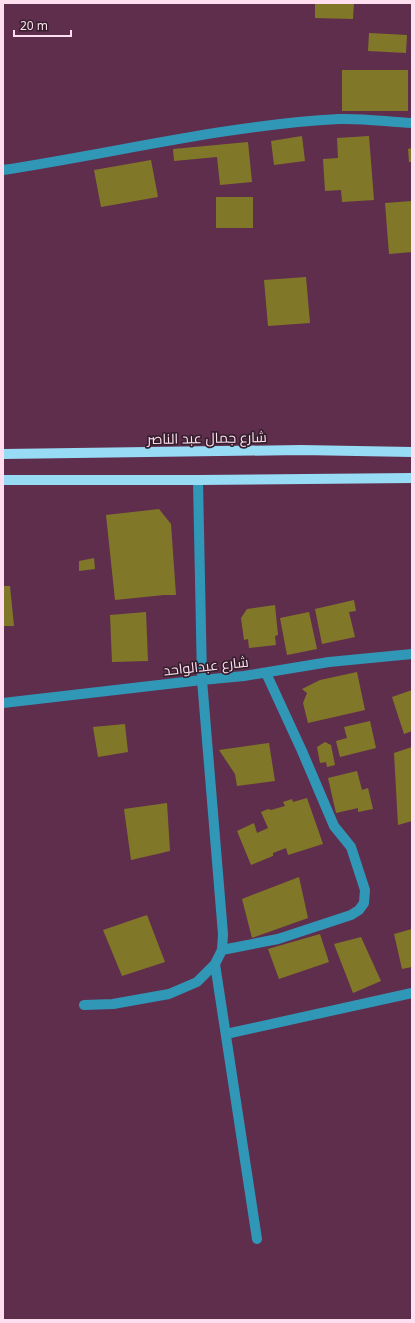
<svg xmlns="http://www.w3.org/2000/svg" width="415" height="1323" font-family="'Noto Sans',Cairo,sans-serif">
	<style>
		.building { fill: #807828 }
		.lines { fill: none; stroke-linecap: round; stroke-linejoin: round }
		.minor { stroke: #3197b7; stroke-width: 10 }
		.major { stroke: #97dbf5; stroke-width: 10 }
		.labels { text-anchor: middle; stroke-width: 3.5; stroke-linejoin: round; paint-order: stroke }
		.street-label { font-size: 14px; fill: #fedeef; stroke: #37202e }
	</style>
	<rect width="100%" height="100%" fill="#602e4d"/>
	<path class="building" d="M315,3h39l-1,16 -38,-1z
		M369,33l38,2 -1,18 -38,-2z
		M342,70h66v41h-66z
		M302,136l3,25 -31,4 -3,-24z
		M369,136l5,64 -32,2 -1,-12 -16,1 -2,-32 15,-1 -1,-20z
		M248,142l4,40 -32,3 -3,-28 -43,4 -1,-12z
		M412,148v14h-3l-1,-13z
		M151,160l7,37 -57,10 -7,-37z
		M216,197h37v31h-37z
		M412,201v51l-23,2 -4,-51z
		M306,277l4,46 -42,3 -4,-46z
		M159,509l12,15 5,71h-12l-49,5 -9,-85z
		M94,558l1,11 -16,2v-10z
		M3,586h7l4,40h-11z
		M354,600l2,11 -7,1 6,25 -33,7 -7,-35z
		M275,605l3,30 -3,1 1,9 -27,3 -1,-9 -4,1 -3,-22 6,-9z
		M146,612l2,49 -36,1 -2,-47z
		M309,612l8,37 -30,6 -7,-37z
		M357,672l8,38 -57,13 -5,-20 4,-10 -5,-4 18,-9z
		M412,690v41l-8,3 -12,-37z
		M370,721l6,27 -36,9 -4,-16 11,-3 -3,-11z
		M125,724l3,28 -30,5 -5,-30z
		M325,742l6,3 4,20 -8,2 -1,-5 -6,1 -3,-16z
		M269,743l6,38 -38,5 -2,-12 -16,-24z
		M412,747v74l-14,4 -4,-72z
		M357,771l5,19 6,-2 5,21 -15,3v-4l-22,5 -8,-35z
		M307,798l16,46 -35,11 -2,-7 -13,5v3l-22,9 -14,-34 17,-8 3,10 11,-5 -7,-16 7,-3 3,1 14,-4 -2,-4 9,-3 1,3z
		M167,803l3,48 -39,9 -7,-51z
		M299,877l9,41 -56,20 -10,-39z
		M147,915l18,47 -43,14 -19,-46z
		M412,929v38l-10,2 -8,-35z
		M320,934l9,28 -50,17 -11,-30z
		M361,937l20,44 -28,12 -19,-49z"/>
	<g class="lines">
		<path class="minor" d="M3,170c112,-17 223,-45 336,-51 24,-1 49,3 73,4
			M3,703l199,-23 42,-4 85,-14 83,-8
			M222,950l56,-11 73,-24 8,-5 5,-7 1,-13 -14,-43 -17,-21 -32,-75 -36,-78
			M215,964l42,275
			M84,1005l29,-1 56,-10 28,-12 18,-18 7,-14 1,-16 -21,-254 -4,-200
			M226,1034l186,-41"/>
		<path class="major" d="M3,454l298,-4 111,2
			M3,480h195l214,-2"/>
	</g>
	<g class="labels">
		<g class="street-label">
			<text transform="translate(207 438) rotate(-1)" y="5">شارع جمال عبد الناصر</text>
			<text transform="translate(206 666) rotate(-6)" y="5">شارع عبدالواحد</text>
		</g>
	</g>
	<rect width="415" height="1323" fill="none" stroke="#fedeef" stroke-width="8"/>
	<path d="M14 30v6h57v-6" fill="none" stroke="#fedeef" stroke-width="2"/>
	<text x="20" y="30" font-size="12" fill="#fedeef" stroke="#37202e" stroke-width="3" paint-order="stroke">20 m</text>
</svg>
